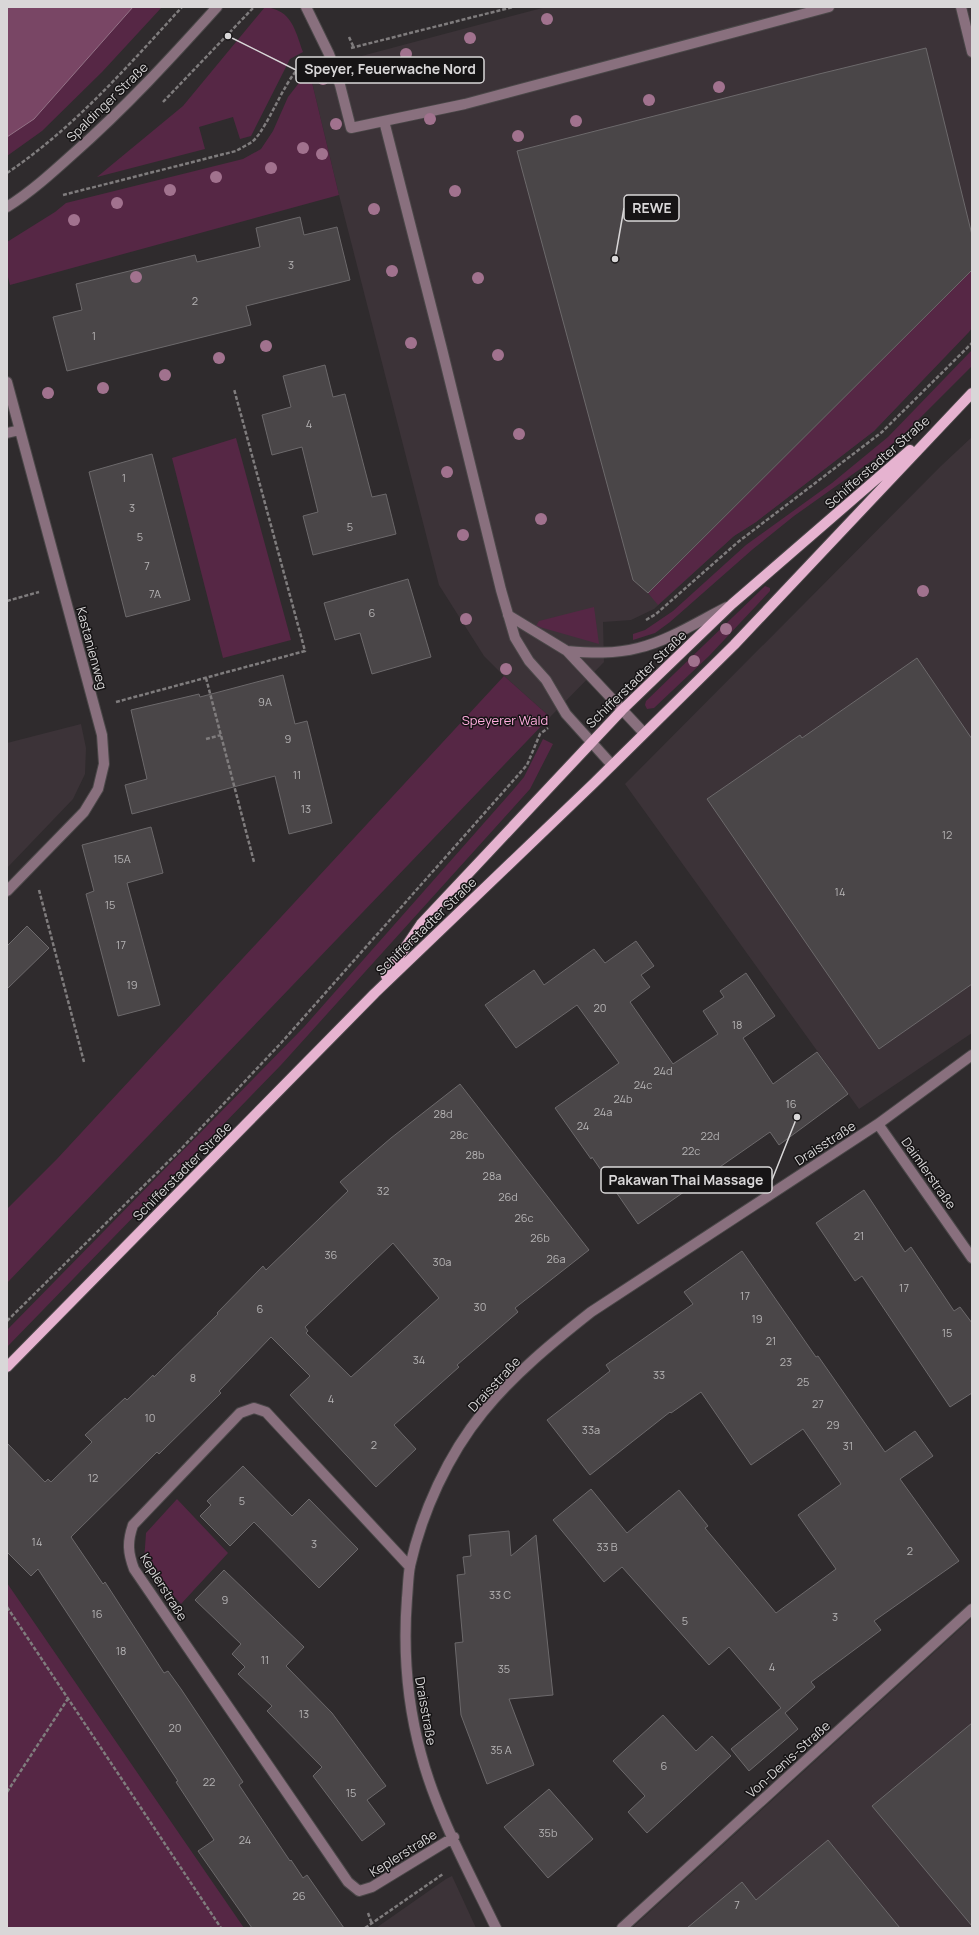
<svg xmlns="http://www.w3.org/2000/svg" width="979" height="1935" font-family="Manrope,sans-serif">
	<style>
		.built { fill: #3c3338 }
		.green { fill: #562745 }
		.water { fill: #794665; stroke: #967288 }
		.building { fill: #4a4648; stroke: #6c696b; fill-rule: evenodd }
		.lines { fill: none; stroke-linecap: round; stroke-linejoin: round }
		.minor-casing { stroke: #4a4748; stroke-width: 12 }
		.major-casing { stroke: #4a4748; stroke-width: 12 }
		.path { stroke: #7f7c7d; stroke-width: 2.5; stroke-dasharray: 4 2; stroke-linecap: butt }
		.minor { stroke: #89707e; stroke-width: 10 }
		.major { stroke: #e6b3d0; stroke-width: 10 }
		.tree { fill: #a1728e }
		.labels { text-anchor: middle; stroke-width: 3; stroke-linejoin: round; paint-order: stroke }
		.number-label { font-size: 11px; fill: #b5b3b4 }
		.street-label { font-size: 13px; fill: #d9d7d8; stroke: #161415 }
		.park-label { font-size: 13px; fill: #ffadde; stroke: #161415 }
		.leader { fill: none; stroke: #d9d7d8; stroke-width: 1.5 }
		.callout-dot { fill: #d9d7d8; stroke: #161415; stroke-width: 1.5 }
		.callout { fill: #161415; stroke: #d9d7d8; stroke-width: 1.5 }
		.callout-label { font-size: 14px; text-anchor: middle; font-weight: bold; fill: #d9d7d8 }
	</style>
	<rect width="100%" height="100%" fill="#2f2b2d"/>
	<path class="built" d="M546,7h426v321l-98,103 -118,91 -22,14 -80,73 -23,11 -28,2 1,40 -54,55 -46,-41 -20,-20 -45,-71 -100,-390 -30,-125z
		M972,437v596l-113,76 -234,-325 316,-318z
		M81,724l5,24 -1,26 -12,25 -66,69v-125z
		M972,1618v310h-340z
		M452,1876l24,52h-100l70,-49z"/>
	<path class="green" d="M133,7h29l-60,65 -60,59 -35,25v-19l27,-18z
		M265,7c27,3 30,23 38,45l-13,7 -39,77 -11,3 -7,-22 -34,10 6,22 -108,28 86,-71z
		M309,70l30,125 -329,90 -3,-12v-31l48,-30 11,-9 177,-44 18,-10 12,-18 15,-34z
		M972,270v58l-3,4 -95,99 -118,91 -22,14 -76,69 -10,-12z
		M972,350v16l-67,67 -28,24 -83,59 -41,33 -83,73 -15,11 -22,7v-6l12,-4 28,-19 73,-66 86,-62 56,-46z
		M236,438l55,202 -68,18 -51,-200z
		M765,586l5,2v3l-61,65 -55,52 -7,1 -2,-4 1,-4z
		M594,607l5,37 -63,-18 3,-5z
		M504,676l46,41 -543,566v-74l50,-50z
		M543,739l10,5 -23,45 -249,276 -274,282v-17l297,-303 210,-238 10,-12z
		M177,1499l51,54 -47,51 -37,-42 2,-29z
		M7,1583l237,345h-237z"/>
	<path class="water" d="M7,7h126l-99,112 -27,18z"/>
	<path class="building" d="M926,48l46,187v35l-324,323 -15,-13 -116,-429 302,-77z
		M300,217l4,18 33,-8 13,53 -104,26 5,19 -184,46 -14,-54 29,-7 -6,-26 119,-29 2,7 63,-15 -4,-19z
		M325,365l8,32 12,-3 27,103 14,-3 10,40 -83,21 -10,-39 15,-4 -16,-65 -30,8 -10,-40 29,-8 -8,-31z
		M152,454l38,146 -64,17 -37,-145z
		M408,579l23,78 -59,17 -12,-41 -25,7 -11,-37z
		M917,658l55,81v245l-93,65 -172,-250 93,-64 2,3z
		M283,675l12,49 12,-3 25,102 -43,11 -14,-58 -143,38 -7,-29 22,-6 -16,-69 68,-16 1,3z
		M151,827l12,46 -36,10 33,122 -42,11 -32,-122 8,-3 -12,-46z
		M27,926l22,22 -42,41v-43z
		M636,941l18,25 -13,9 9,12 -20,15 43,62 45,-30 -15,-23 21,-14 -4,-6 26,-18 29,43 -32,22 30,46 44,-32 31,42 -69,51 -9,-13 -132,92 -46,-67 -1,2 -36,-51 64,-45 -42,-58 -61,43 -31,-43 49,-35 10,15 50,-36 11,14z
		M460,1084l129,166 -74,58 3,4 -61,53 2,2 -65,58 22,24 -40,38 -86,-92 20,-19 -39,-39 -52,54 2,2 -62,61 -2,-2 -86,85 32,47 2,-2 59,91 4,-2 13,18 62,93 -4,3 51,76 1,-1 12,18 4,-3 37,53h-92l-54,-77 16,-11 -38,-58 2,-1 -140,-212 -7,7 -24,-24v-109l38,39 3,-3 3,3 41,-40 -7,-7 40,-37 2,2 26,-25 1,2 64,-63 -1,-1 46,-47 3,4 82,-79 -8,-9 51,-44zM393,1243l46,55 -88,79 -45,-44 2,-2 -3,-4z
		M864,1190l41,62 6,-5 43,64 6,-4 12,16v70l-22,14 -88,-131 -7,5 -39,-58z
		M742,1251l74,106 2,-1 67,96 30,-21 18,25 -33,23 59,82 -85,60 7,9 -70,52 4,5 -30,26 13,16 -49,42 -18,-22 50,-41 -52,-61 -20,18 -87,-98 -18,15 -51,-62 38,-31 36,44 52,-43 29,36 -3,2 71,85 60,-44 -38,-54 43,-31 -38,-55 -52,36 -50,-73 -30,21 -1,-1 -80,63 -43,-55 63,-49 -4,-6 87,-61 -9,-12z
		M243,1466l49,50 17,-17 49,50 -39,39 -65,-66 -24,24 -30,-30 11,-11 -4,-4z
		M509,1531l2,25 25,-21 17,160 -44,4 25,66 -47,19 -26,-69 -6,-72 8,-1 -6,-67 8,-1 -2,-17 8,-1 -2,-21z
		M224,1570l80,77 -18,19 46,47 54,73 -19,14 18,24 -23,17 -49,-65 9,-9 -55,-56 5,-5 -34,-32 7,-7 -13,-13 9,-10 -46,-44z
		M663,1715l33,36 16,-15 19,20 -84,77 -19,-21 17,-16 -32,-35z
		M972,1723v203l-100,-120z
		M549,1789l44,50 -45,39 -44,-51z
		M828,1840l72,88h-213l55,-46 14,18z"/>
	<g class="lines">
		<defs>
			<path id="minor" d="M306,7l23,47 11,31 11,43 33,-7 58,228 59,241 14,48 14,23 17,19 20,34 46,51
				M961,7l11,45
				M384,121l81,-17 364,-97
				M7,207c24,-15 46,-35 67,-54 51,-45 97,-95 143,-146
				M7,382l95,353 2,29 -6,25 -14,23 -77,79
				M7,433l13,-3
				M508,615l59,36 77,82
				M567,651c24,2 48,3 71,-3 30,-7 61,-27 89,-41
				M878,1124l94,134
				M410,1567l-144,-155 -12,-4 -14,5 -107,112c-6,17 -5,28 1,44l214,313 11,9 13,-4 82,-50
				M496,1928c-26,-54 -60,-116 -75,-174 -14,-51 -18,-103 -14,-156 1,-10 1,-21 3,-32 12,-54 38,-111 73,-154 31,-38 70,-70 108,-100l287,-188 94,-69
				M622,1928l350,-319"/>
			<path id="major" d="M386,976l35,-52 201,-214 110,-106 178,-154
				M7,1367l368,-374 219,-210 140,-138 238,-252"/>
		</defs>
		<use href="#minor" class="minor-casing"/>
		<use href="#major" class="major-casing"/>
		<path class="path" d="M349,37l5,11
			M351,48l162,-41
			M163,102l91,-95
			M7,173c67,-45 121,-107 175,-166
			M63,195l173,-44c5,-3 11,-6 16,-9 19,-17 35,-73 56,-80
			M7,601l32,-9
			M646,620l10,-6 82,-72 144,-110 90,-89
			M206,678l48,184
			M116,702l189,-51 -71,-262
			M206,739l15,-4
			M39,890l45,172
			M7,1321l173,-171 101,-107 246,-278 13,-31 8,-6
			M7,1607l214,321
			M7,1792l62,-95
			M368,1913l4,11
			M365,1928l78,-54"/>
		<use href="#minor" class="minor"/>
		<use href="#major" class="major"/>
	</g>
	<g class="tree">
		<circle cx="547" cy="19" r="6"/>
		<circle cx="470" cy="38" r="6"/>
		<circle cx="406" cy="54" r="6"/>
		<circle cx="323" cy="79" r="6"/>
		<circle cx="719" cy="87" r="6"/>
		<circle cx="649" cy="100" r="6"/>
		<circle cx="430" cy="119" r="6"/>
		<circle cx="576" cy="121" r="6"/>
		<circle cx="336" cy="124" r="6"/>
		<circle cx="518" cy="136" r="6"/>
		<circle cx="303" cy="148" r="6"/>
		<circle cx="322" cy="154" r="6"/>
		<circle cx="271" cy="168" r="6"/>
		<circle cx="216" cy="177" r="6"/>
		<circle cx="170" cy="190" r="6"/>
		<circle cx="455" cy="191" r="6"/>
		<circle cx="117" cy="203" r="6"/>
		<circle cx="374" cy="209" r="6"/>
		<circle cx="74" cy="220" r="6"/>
		<circle cx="392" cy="271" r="6"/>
		<circle cx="136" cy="277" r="6"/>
		<circle cx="478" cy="278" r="6"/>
		<circle cx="411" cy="343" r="6"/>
		<circle cx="266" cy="346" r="6"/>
		<circle cx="498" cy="355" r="6"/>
		<circle cx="219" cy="358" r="6"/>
		<circle cx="165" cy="375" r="6"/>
		<circle cx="103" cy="388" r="6"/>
		<circle cx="48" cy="393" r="6"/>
		<circle cx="519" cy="434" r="6"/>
		<circle cx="447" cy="472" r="6"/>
		<circle cx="541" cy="519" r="6"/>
		<circle cx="463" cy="535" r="6"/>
		<circle cx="923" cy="591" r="6"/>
		<circle cx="466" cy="619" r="6"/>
		<circle cx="726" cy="629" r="6"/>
		<circle cx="694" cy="661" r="6"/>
		<circle cx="506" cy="669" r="6"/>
		<circle cx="529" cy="721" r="6"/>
	</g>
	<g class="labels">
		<g class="number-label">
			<text x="291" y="269">3</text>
			<text x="195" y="305">2</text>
			<text x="94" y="340">1</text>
			<text x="309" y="428">4</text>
			<text x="124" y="482">1</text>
			<text x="132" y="512">3</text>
			<text x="350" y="531">5</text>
			<text x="140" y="541">5</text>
			<text x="147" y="570">7</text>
			<text x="155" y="598">7A</text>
			<text x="372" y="617">6</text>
			<text x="265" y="706">9A</text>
			<text x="288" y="743">9</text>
			<text x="297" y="779">11</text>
			<text x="306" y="813">13</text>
			<text x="947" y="839">12</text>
			<text x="122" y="863">15A</text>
			<text x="840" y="896">14</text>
			<text x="110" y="909">15</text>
			<text x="121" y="949">17</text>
			<text x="132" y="989">19</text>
			<text x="600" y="1012">20</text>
			<text x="737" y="1029">18</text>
			<text x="663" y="1075">24d</text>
			<text x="643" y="1089">24c</text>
			<text x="623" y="1103">24b</text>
			<text x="791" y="1108">16</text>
			<text x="603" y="1116">24a</text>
			<text x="443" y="1118">28d</text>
			<text x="583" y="1130">24</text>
			<text x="459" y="1139">28c</text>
			<text x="710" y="1140">22d</text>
			<text x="691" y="1155">22c</text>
			<text x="475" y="1159">28b</text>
			<text x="492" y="1180">28a</text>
			<text x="383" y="1195">32</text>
			<text x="508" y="1201">26d</text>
			<text x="524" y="1222">26c</text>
			<text x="859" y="1240">21</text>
			<text x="540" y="1242">26b</text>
			<text x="331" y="1259">36</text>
			<text x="556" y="1263">26a</text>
			<text x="442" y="1266">30a</text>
			<text x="904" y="1292">17</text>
			<text x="745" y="1300">17</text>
			<text x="480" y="1311">30</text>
			<text x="260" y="1313">6</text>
			<text x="757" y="1323">19</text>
			<text x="947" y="1337">15</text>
			<text x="771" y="1345">21</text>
			<text x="419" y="1364">34</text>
			<text x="786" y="1366">23</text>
			<text x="659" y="1379">33</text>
			<text x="193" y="1382">8</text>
			<text x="803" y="1386">25</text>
			<text x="331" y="1403">4</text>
			<text x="818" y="1408">27</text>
			<text x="150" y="1422">10</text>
			<text x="833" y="1429">29</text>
			<text x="591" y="1434">33a</text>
			<text x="374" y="1449">2</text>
			<text x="848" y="1450">31</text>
			<text x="93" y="1482">12</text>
			<text x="242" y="1505">5</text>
			<text x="37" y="1546">14</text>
			<text x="314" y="1548">3</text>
			<text x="607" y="1551">33 B</text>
			<text x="910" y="1555">2</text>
			<text x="500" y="1599">33 C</text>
			<text x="225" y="1604">9</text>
			<text x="97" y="1618">16</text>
			<text x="835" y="1621">3</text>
			<text x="685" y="1625">5</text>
			<text x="121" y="1655">18</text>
			<text x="265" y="1664">11</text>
			<text x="772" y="1671">4</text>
			<text x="504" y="1673">35</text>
			<text x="304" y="1718">13</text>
			<text x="175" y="1732">20</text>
			<text x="501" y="1754">35 A</text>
			<text x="664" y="1770">6</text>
			<text x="209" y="1786">22</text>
			<text x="351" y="1797">15</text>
			<text x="548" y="1837">35b</text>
			<text x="245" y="1844">24</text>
			<text x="299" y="1900">26</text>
			<text x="737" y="1909">7</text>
		</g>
		<g class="street-label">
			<text transform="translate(107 102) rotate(-44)" y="5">Spaldinger Straße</text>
			<text transform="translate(877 462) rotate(-41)" y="5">Schifferstadter Straße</text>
			<text transform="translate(92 648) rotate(75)" y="5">Kastanienweg</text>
			<text transform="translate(636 679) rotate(-44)" y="5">Schifferstadter Straße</text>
			<text transform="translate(426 926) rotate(-44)" y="5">Schifferstadter Straße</text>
			<text transform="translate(825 1143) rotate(-33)" y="5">Draisstraße</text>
			<text transform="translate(182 1171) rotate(-45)" y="5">Schifferstadter Straße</text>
			<text transform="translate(929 1173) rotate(55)" y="5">Daimlerstraße</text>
			<text transform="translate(494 1384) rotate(-47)" y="5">Draisstraße</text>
			<text transform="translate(164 1587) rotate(58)" y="5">Keplerstraße</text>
			<text transform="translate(426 1711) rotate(80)" y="5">Draisstraße</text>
			<text transform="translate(788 1759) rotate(-42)" y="5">Von-Denis-Straße</text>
			<text transform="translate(403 1853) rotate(-32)" y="5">Keplerstraße</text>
		</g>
		<g class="park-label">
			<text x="505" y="725">Speyerer Wald</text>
		</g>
	</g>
	<path class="leader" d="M228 36L296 70M615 259L624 208M797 1117L772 1180"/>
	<g class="callout-dot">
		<circle cx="228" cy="36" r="4"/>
		<circle cx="615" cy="259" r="4"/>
		<circle cx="797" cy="1117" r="4"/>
	</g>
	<g class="callout">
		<rect x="296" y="57" width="188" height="26" rx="4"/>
		<rect x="624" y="195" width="55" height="26" rx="4"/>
		<rect x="601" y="1167" width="171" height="26" rx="4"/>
	</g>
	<g class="callout-label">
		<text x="390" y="74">Speyer, Feuerwache Nord</text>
		<text x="652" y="213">REWE</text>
		<text x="686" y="1185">Pakawan Thai Massage</text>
	</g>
	<rect width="979" height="1935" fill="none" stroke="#d9d7d8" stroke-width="16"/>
</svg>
